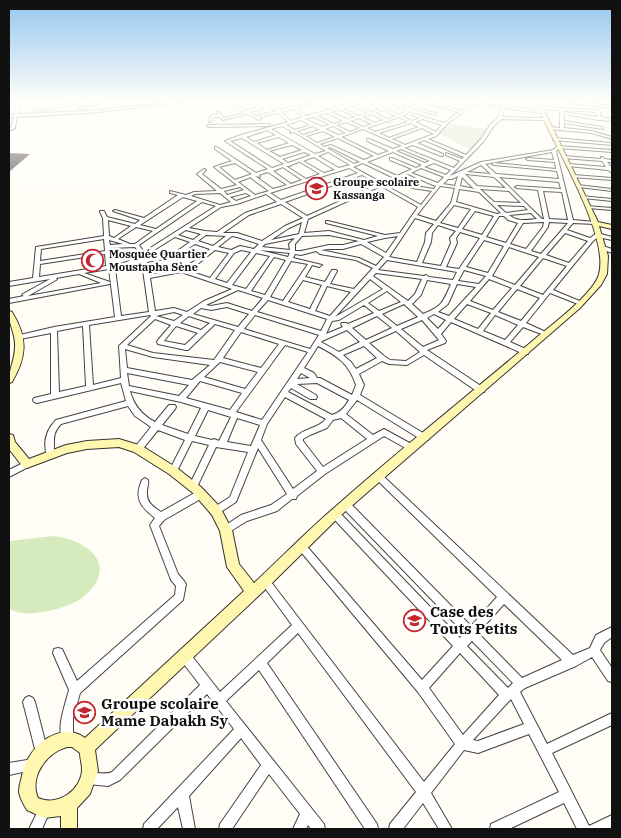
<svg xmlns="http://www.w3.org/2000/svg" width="621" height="838" font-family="'IBM Plex Serif',serif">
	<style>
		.green { fill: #d5ebbd }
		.cemetery { fill: #d9e3c4 }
		.building { fill: #5a524d }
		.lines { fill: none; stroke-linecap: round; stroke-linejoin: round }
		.street-casing { stroke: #444; stroke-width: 2 }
		.secondary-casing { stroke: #333; stroke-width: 2 }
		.street { fill: #fff; fill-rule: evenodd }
		.secondary { fill: #fff6b0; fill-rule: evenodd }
		.labels { text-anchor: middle; stroke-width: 5; stroke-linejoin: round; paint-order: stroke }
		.far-poi-label { font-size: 11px; font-weight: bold; fill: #111; stroke: #fff; text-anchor: start }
		.near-poi-label { font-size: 15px; font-weight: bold; fill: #111; stroke: #fff; text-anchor: start }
	</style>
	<rect width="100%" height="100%" fill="#fffdf5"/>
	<path class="green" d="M53,536c37,4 67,31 30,61 -12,10 -44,18 -59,16 -5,0 -10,-2 -15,-4v-68z"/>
	<path class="cemetery" d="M446,123l40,6 -6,10 -10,10 -33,-16z"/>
	<path class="building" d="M9,153l21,1 -21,18z"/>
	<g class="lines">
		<defs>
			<path id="street" d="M17,102h4l-3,12 70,-3 86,-9h14l-100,11 -71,4 -2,11 -6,3v-2l2,-2 3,-10h-5v-2h5z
				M76,102h8l-47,10 -2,-1z
				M98,102h6l-23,8 -3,-1z
				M228,102h5l13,8 11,-2 -7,-6h4l8,7 -13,3 7,4 20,-5 -9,-9h4l9,8 12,-3 -6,-5h4l5,4 16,-3v2l-14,3 9,8 32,-9 -8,-5h5l7,4 13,-4h6l-6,2 17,8 8,-3 -14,-7h5l28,13 7,-5 -17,-4v-2l20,5 5,-3 -11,-2v-2l13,3 5,-3h8l33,9 12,-9 28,4 3,-4h4l-3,4 37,5 -1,2 -38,-5 -2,9 42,1 2,1 -2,1 -43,-1 -8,8 -9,14 -34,35 31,-14 72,-12 5,-4 54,4v2l-53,-4 -3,3 17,69 22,2 2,1 -2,1 -22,-1 -6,7 23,8 7,-5 15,4v3l-14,-3 -5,4 -40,49 29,12v2h-4l-28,-11 -24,30 22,10v2h-4l-21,-8 -13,15 18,8 1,2 -1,2h-4l-73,-32 -10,12 5,7 -1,2 -18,7 57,38 1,2 -1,2h-6l-54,-37 -17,10 -18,-1 -7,-3 -23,13 5,11 -4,10 68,41 1,2 -1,2h-6l-65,-40 -11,14 27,21 11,-6 31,17 1,2 -1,2h-6l-25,-14 -59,38 -28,22 -1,3h-4l-15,12 -30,10 -21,13 -3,-1 -1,-3 1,-3 18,-12 30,-10 16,-11 -29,-46 -22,54 -20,13 -3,-1 -1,-3 1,-3 17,-11 18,-45 -32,-5 -20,42 -3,1 -3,-1 -1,-3 20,-41 -17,-4 -16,32 -3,1 -3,-1 -1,-2 16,-31 -27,-10 -17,21h-6l-1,-2 1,-2 16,-20 -16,-11 -7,-10 -67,18c-11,11 -5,19 -8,32l-3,1 -3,-1c-4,-13 -1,-26 9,-36l70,-19 -5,-18 -84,20 -3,-1 -1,-2 1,-2 17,-4v-61l-31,6 -3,-2 3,-2 34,-8 61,-10 -6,-48 -25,4 26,9v2l-101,19v-4l15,-3 -2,-1 1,-1 27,-15 -41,7v-4l24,-4 3,-31 68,-11 -1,-18 -3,-6v-1h4l3,6 28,7 5,-4 -27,-9 2,-1 29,8 34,-23 -8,-2v-2l16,4 8,-3 23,-1 -20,-17 7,-5 2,1 -4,4 19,15 16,-4 -23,-18 18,-6 -17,-12v-2h2l39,26 12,-4 -43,-28 16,-6 47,-13 -10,-9 -19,4 2,2 -2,1 -11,-6 -25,6 -3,-3h-7l-2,5h-2l2,-7h7l-1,-3h2l5,6 21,-5zM424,103l35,9 -15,11 -32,-10 -1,2 9,3 -8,3 -10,-5 12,-7 22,6v-2l-20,-5zM476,104l25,4 -3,10 -8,7 -9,14 -15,16 -38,-16 8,-3 12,-13zM352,105l16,8 -9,3 -16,-8zM294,109l9,8 -12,4 -10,-9zM339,109l17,8 -9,2 -17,-7zM383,110l13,6 -9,3 -12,-6zM327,113l16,8 -9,3 -17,-8zM371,114l13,6 -9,3 -13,-6zM314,117l16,8 -8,2 -17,-8zM399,117l9,5 -33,10 -8,-4 20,-7 3,1v-2zM359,118l13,6 -9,3 -13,-6zM423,119l19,6 -6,7 -21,-10zM301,120l9,5 -15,5 -9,-5zM346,122l14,6 -10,4 -14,-7zM411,123l8,4 -30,11 -10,-5zM282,126l9,5 -1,2 4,-1 32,19 -11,3 -44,-25zM313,126l6,4 -16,5 -6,-4zM333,126l13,7 -8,2 -13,-6zM422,128l12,6 -29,11 -13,-6zM363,129l39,17 -9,3 -24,-10h-2v2l22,10 -11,4 -37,-18zM267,130l9,5 -22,7 -8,-5zM323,131l12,6 -18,6 -11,-7zM279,137l10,6 -22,7 -10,-7zM242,138l42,26 -12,4 -42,-27zM338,138l36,18 -10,4 -33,-15 -7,2 -4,-3zM424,140l40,17 -2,2 -16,-6v2l14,6 -6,7 -50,-20 9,-3 28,11h2v-2l-26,-11zM292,145l10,5 -22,7 -11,-6zM330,147l30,15 -6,2 -27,-16zM401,149l29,12 -5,2 -29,-12zM304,152l7,3 -23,8 -6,-4zM328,152l22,13 -11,3 -21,-12zM393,152l29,13 -6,3 -24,-10h-2v2l22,9 -15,7 -30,-14zM552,152l2,8 -26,-2 -2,1 2,1 27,2 1,7 -62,-6 -2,1 2,1 63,6 2,8 -63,-5 -11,-10zM314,157l21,13 -11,3 -21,-12zM299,162h1l20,12 -14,5 -20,-13h4l1,-1zM235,163l17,11 -17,6 -16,-13zM363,163l31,15 -12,5 -29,-16zM434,163l17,7 -5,5 -22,-8zM481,165l10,9 -24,-2zM283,167l1,1 18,12 -11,4 -18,-13zM349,168l9,5 -77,27 -11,-7zM421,168l23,9 -6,6 -27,-10zM268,172l19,13 -14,4 -18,-13 5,1 -1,-2zM464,173l2,1 28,3 12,11 -29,-2zM408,174l25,11 3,1 -2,3 -19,-3 -16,-7zM362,175l16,9 -71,32 -22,-14zM458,176l-3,10 -12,-2 5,-5h4zM251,177v1l18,13 -14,4 -17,-13zM462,177l11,11 2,1 -15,-3zM499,177l60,5 2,7 -44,-3 -2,1 2,1 21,2 6,29h-2zM394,180l18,8 20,3 -11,14 -36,-20zM381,186l37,21 -18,26 -15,2 -57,-14h-2v2l52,13 -14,4 -35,-9 -25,2 4,-14zM440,186l15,2 -4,15 -15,18 -19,-6zM240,187l4,3 -17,5 -3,-4zM459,189l20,3 22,21 -4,1 -41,-12zM480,189l29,2 12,12 -27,-1zM543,191l19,1 6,28 -19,-1zM220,193l11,9 -11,3 -29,-9 4,-2zM246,193l5,3 -15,5 -6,-4zM266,194l11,8 -32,11 -28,19 -12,-1 -16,-3 32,-21 16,-3zM183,197l14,4 -41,28 -16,-4zM202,202l14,4 -72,46 -5,-7zM281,204l22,14 -18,8 -23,15 -25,-8h-14l26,-18zM454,205l17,4 -13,19 -18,-5zM497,205l27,1 4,4 -22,3zM475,211l19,5 -12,19 -20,-6zM531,213l6,6c-10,1 -20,3 -28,-4zM499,216h5l4,4 10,3 -12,20 -20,-6zM415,218l19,6 -8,9 -1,9 -8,20 -28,-5zM108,220l23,6 -17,12 -5,-2zM302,222l-3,12 -28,6 18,-12zM544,222l-1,5 -17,22 -16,-5 13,-21zM549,222l19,1 -27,31 -10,-3 17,-24zM438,225l18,6 -6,7 1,5 -10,23 -19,-3 9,-21 1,-9zM136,227l17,4 -18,13h-5l-12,-5zM186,230l15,4 -8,6 -15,-5zM460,232l20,6 -21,31 -13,-2 11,-24 -1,-5zM565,233l23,8 -19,22 -23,-8zM206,235l20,1 -13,10 -15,-5zM329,235l30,6 -16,4h-14l-28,6h-6v-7l7,-8zM232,236l5,1 22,7 -5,5 -14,-3 -9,4 -13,-3zM398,236l-12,17 -19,-11 18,-4zM175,237l15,5 -17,12 -26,5 -1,-4zM295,238l-6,6 1,6 -28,-3 3,-3zM104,239l1,12 -65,10 1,-12zM109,240l14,4 -13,1zM484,240l20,6 -16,27 -22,-6zM195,244l15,5c-21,19 -33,21 -61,26l-2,-13 40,-7v-2h-6zM361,244l23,13 -8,9 -17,-8 -38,-8 8,-1h14zM135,247l5,7 -13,8 -15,3 -2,-17zM509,247l30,10 -24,28 -23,-9zM215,250l14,3 -19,25 -24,-8 13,-7zM241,250l10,2 -24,31 -12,-4 19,-26zM259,250l31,3 -2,4zM316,251l4,3 36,6 17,8 -19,21 -24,-5 7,-13 -1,-1h-4l-7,12 -20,-5 7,-12 7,2 3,-2 -29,-7 2,-4 6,1zM256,253l14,3 -24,33 -14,-4zM105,254l1,12 -67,11 1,-13zM274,257l12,3 -21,35 -14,-4zM543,258l24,8 -24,29 -23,-9zM387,260l70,12 -4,8 -24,-3 -3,-2 -2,1 -46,-6zM291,261l17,3 -25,37 -13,-4zM142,263l7,49 -28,4 -6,-48zM464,270l22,6 -7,8 -21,-3zM181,272l51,17 -28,12 -17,11 -13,-4 -19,3 -5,-33zM376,273l46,6 -7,15 -7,7 -35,-25zM79,274l22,9 -73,13 28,-16 1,-1 -1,-1zM370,279l13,10 -48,28zM489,279l23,9 -19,22 -23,-9zM303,280l19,5 -12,24 -22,-7zM427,280l24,4c-8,18 -8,22 -28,30l-11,-10 9,-9zM457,284l19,3 -27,29 -11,-4 10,-8zM327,286l24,6 -21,24 -15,-5zM517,289l23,9 -19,23 -23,-9zM238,290l25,8 -11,13 -25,-8 -16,3 -5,-1zM387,291l14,11 -22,9 -11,-8zM268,300l59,19 -6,12 -64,-19zM404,304l14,13 -21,9 -15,-12zM467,304l24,9 -13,16 -24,-10zM364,305l10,8 -26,11 -2,-1h-4l-1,1 2,3 -17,7 6,-13 7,-1zM227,307l22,7 -11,13 -45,-13 8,-6 10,2zM174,312l9,3 -9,6 -18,-5zM434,314l12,6 -8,9 -11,-11zM150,315l1,1 -32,30 2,32 -28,7 -4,-60zM255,315l64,20 -9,14 -66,-20zM495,315l23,10 -13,15 -22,-9zM189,316l21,7 -9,7 -21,-7zM377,316l15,12 -26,12 -14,-12zM155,319l16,6 -13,15 -1,2 1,2 28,6h2l27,-26 20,6 -21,30 -61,-7 -26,-8zM422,320l17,20 -16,7 -22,-18zM83,326l3,60 -27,6 -2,-61zM176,326l22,7 -13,12 -21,-4zM347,330l13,12 -21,10 -18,-10 1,-1zM396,331l24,21 -14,9 -16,-1 -6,-4 -15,-13zM241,332l38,12 -18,24 -38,-10zM285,345l23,7 -46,68 -26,-8zM318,346c20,10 31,18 38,39l-4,10 -32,-17h-3l-3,-5 -10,-5zM364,346l13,12 -21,11 -5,-7 -8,-7zM125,349l28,8 57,8 -18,15 -65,-12zM220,362l38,10 -13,17 -41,-12zM127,373l62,12 -10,11 -50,-10zM301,373l9,5 -13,1zM200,381l42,12 -12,17 -44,-12zM317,383l32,17c-4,7 -9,13 -17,15l-44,-23 3,-4 19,11h6l1,-2 -1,-2 -19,-11zM130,391l51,11 20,6 -13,26 -26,-9 13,-16 1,-2 -1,-2h-6l-14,17c-13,-7 -21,-16 -25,-31zM285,397l41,22c-8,10 -23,9 -31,19l1,6 21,27 -24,18 -32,-49 6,-16zM208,410l23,7 -12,24 -5,-2 -2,1 -17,-4zM237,418l23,7 -9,21 -24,-4zM341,418l26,21 -44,28 -20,-26v-2l7,-4 17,-7 6,-8z
				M564,102h14l34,4v2z
				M539,107l60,3 2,7 11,2v2l-13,-1 -35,-6v7l38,6 1,2 -39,-6v5l28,3 20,6v2l-20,-6 -44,-4 1,-2 11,1v-18l-20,-1zM564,110l32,2 1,5 -33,-5z
				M270,124l-1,2 -60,1 -2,-1 2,-1z
				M554,138l58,5v2l-59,-5z
				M564,156l37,3v-2h1l3,2 7,1v2h-5l5,6v5l-4,-3 -40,-4v-2h1l37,3 -4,-6 -39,-3v-2z
				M574,175l38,3v2l-40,-3v-2z
				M577,185l35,4v2l-33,-4 -2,-1z
				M581,196l31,3v2l-29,-3 -2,-1z
				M586,206l26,2v2l-24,-2 -2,-1z
				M603,246l9,3v4l-11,-4v-2z
				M27,461l3,1 1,2 -1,2 -21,11v-7z
				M378,473l3,1 192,181 17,-7 6,-13 16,-8v10l-8,6 -4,7 12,18v14l-4,-1 -16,-24 -16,9 -51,22 -5,4 27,52 65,-31v12l-60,28 37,73 23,-11v12l-4,2h-31l-13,-26 -55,26h-19l1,-5 68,-32 -30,-58 -51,19 -14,-3 -33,43 21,36h-13l-16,-26 -20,26h-14l1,-5 26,-32 -118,-159 -31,30 110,161 1,5h-13l-106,-159 -33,31 98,123 1,5h-14l-3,-4 -2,4h-13l7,-15 -31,-40 -37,55h-13l1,-5 41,-59 -20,-27 -52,58 6,33h-12l-5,-22 -21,22h-14l1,-5 90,-95 -27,-35 -87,86 -12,6 -20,-2 -4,-2 -2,-4 2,-4c9,-4 19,2 28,-2l88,-87 -20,-26 -1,-4 1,-4 4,-1 4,1 32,41 72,-67 -30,-41 -2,-3 2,-3 3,-2 3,2 156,204 31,-38 -37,-52 -122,-146 2,-3 3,-1 3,1 118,137 31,-34 -121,-129 -1,-3 1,-3 3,-1 3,1 122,127 4,-5 -122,-126 -1,-3 1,-3 3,-1 3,1 123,125 26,-29 -122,-119 -1,-2 1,-2zM504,604l58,56 -40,18 -44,-45zM472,641l41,42 -5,5 -41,-42zM460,653l39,42 -36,40 -34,-47zM511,699l13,25 -46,17 -5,-1z
				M145,478l3,2c1,4 -1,7 -1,12 -1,11 7,15 14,20l37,-21 3,-1 3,1 1,3 -1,3 -40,23 -5,6 19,48 6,7 2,3 -3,16 -103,93 -7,25v21l-2,4 -4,2 -4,-2c-7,-16 2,-37 6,-53l-16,-37 1,-4 4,-1 4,1 15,32 98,-86 1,-9 -5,-6 -21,-55 5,-7c-15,-12 -21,-20 -13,-38z
				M29,696l4,2 2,4 13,51 -2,4 -4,2 -4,-2 -2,-4 -13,-51 2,-4z
				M33,759l4,2 2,4 -2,4 -28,6v-12z
				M43,807l4,2 2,4 -7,16h-13l10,-20z"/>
			<path id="secondary" d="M536,102h4l58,120 14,3v4l-13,-3 9,30 -1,18 -6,11 -21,23 -240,208 -71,70 -171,161 -3,3 3,21 -8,23 -13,14v21h-16v-13l-17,2 -17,-8c-3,-5 -7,-12 -8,-18 0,-4 1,-9 2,-12 2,-9 4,-18 10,-26 11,-17 36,-30 54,-16l159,-147 -17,-24 -7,-36 -8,-16 -19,-22 -24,-19 -35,-22 -15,-5 -32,2 -20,4 -40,15 -4,-1 -14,-18v-15l4,1 2,7 14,17 37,-14 21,-4 32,-2 23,7 35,22 24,19 19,20 12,23 7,34 15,19c27,-25 52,-51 80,-75 66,-59 135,-113 202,-170 16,-13 59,-46 63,-64 11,-40 -47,-131 -63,-172zM67,747h5l8,6c0,5 2,11 2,16 0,21 -25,38 -44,29 -9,-21 8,-45 29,-51z
				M9,311l3,1c16,26 15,44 0,70l-3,1c-1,-12 6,-23 6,-36 1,-13 -7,-23 -6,-36z"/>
		</defs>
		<use href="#street" class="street-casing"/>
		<use href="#secondary" class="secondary-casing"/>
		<use href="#street" class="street"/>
		<use href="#secondary" class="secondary"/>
	</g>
	<linearGradient id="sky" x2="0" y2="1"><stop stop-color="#95c6ee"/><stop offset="0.46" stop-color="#fffefa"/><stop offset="1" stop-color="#fffefa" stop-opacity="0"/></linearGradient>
	<rect width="621" height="220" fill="url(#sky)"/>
	<defs>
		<symbol id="school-ring" viewBox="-11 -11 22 22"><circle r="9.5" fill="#fff" stroke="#c4262e" stroke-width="1.5"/><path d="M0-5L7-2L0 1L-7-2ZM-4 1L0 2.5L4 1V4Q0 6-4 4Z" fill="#c4262e"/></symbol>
		<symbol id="mosque-ring" viewBox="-11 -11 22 22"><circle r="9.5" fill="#fff" stroke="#c4262e" stroke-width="1.5"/><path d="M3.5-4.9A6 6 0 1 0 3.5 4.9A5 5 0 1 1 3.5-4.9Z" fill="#c4262e"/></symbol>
	</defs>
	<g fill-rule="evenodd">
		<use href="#school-ring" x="304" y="176" width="25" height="25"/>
		<use href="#mosque-ring" x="80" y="248" width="25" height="25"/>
		<use href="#school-ring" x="402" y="608" width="25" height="25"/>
		<use href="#school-ring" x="72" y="700" width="25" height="25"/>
	</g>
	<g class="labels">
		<g class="far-poi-label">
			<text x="333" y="186">Groupe scolaire<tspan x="333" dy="13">Kassanga</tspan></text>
			<text x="109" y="258">Mosquée Quartier<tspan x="109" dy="13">Moustapha Sène</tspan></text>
		</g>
		<g class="near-poi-label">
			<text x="430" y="617">Case des<tspan x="430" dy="17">Touts Petits</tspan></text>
			<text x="101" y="709">Groupe scolaire<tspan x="101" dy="17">Mame Dabakh Sy</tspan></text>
		</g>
	</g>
	<rect width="621" height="838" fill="none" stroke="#111111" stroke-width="20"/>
</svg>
